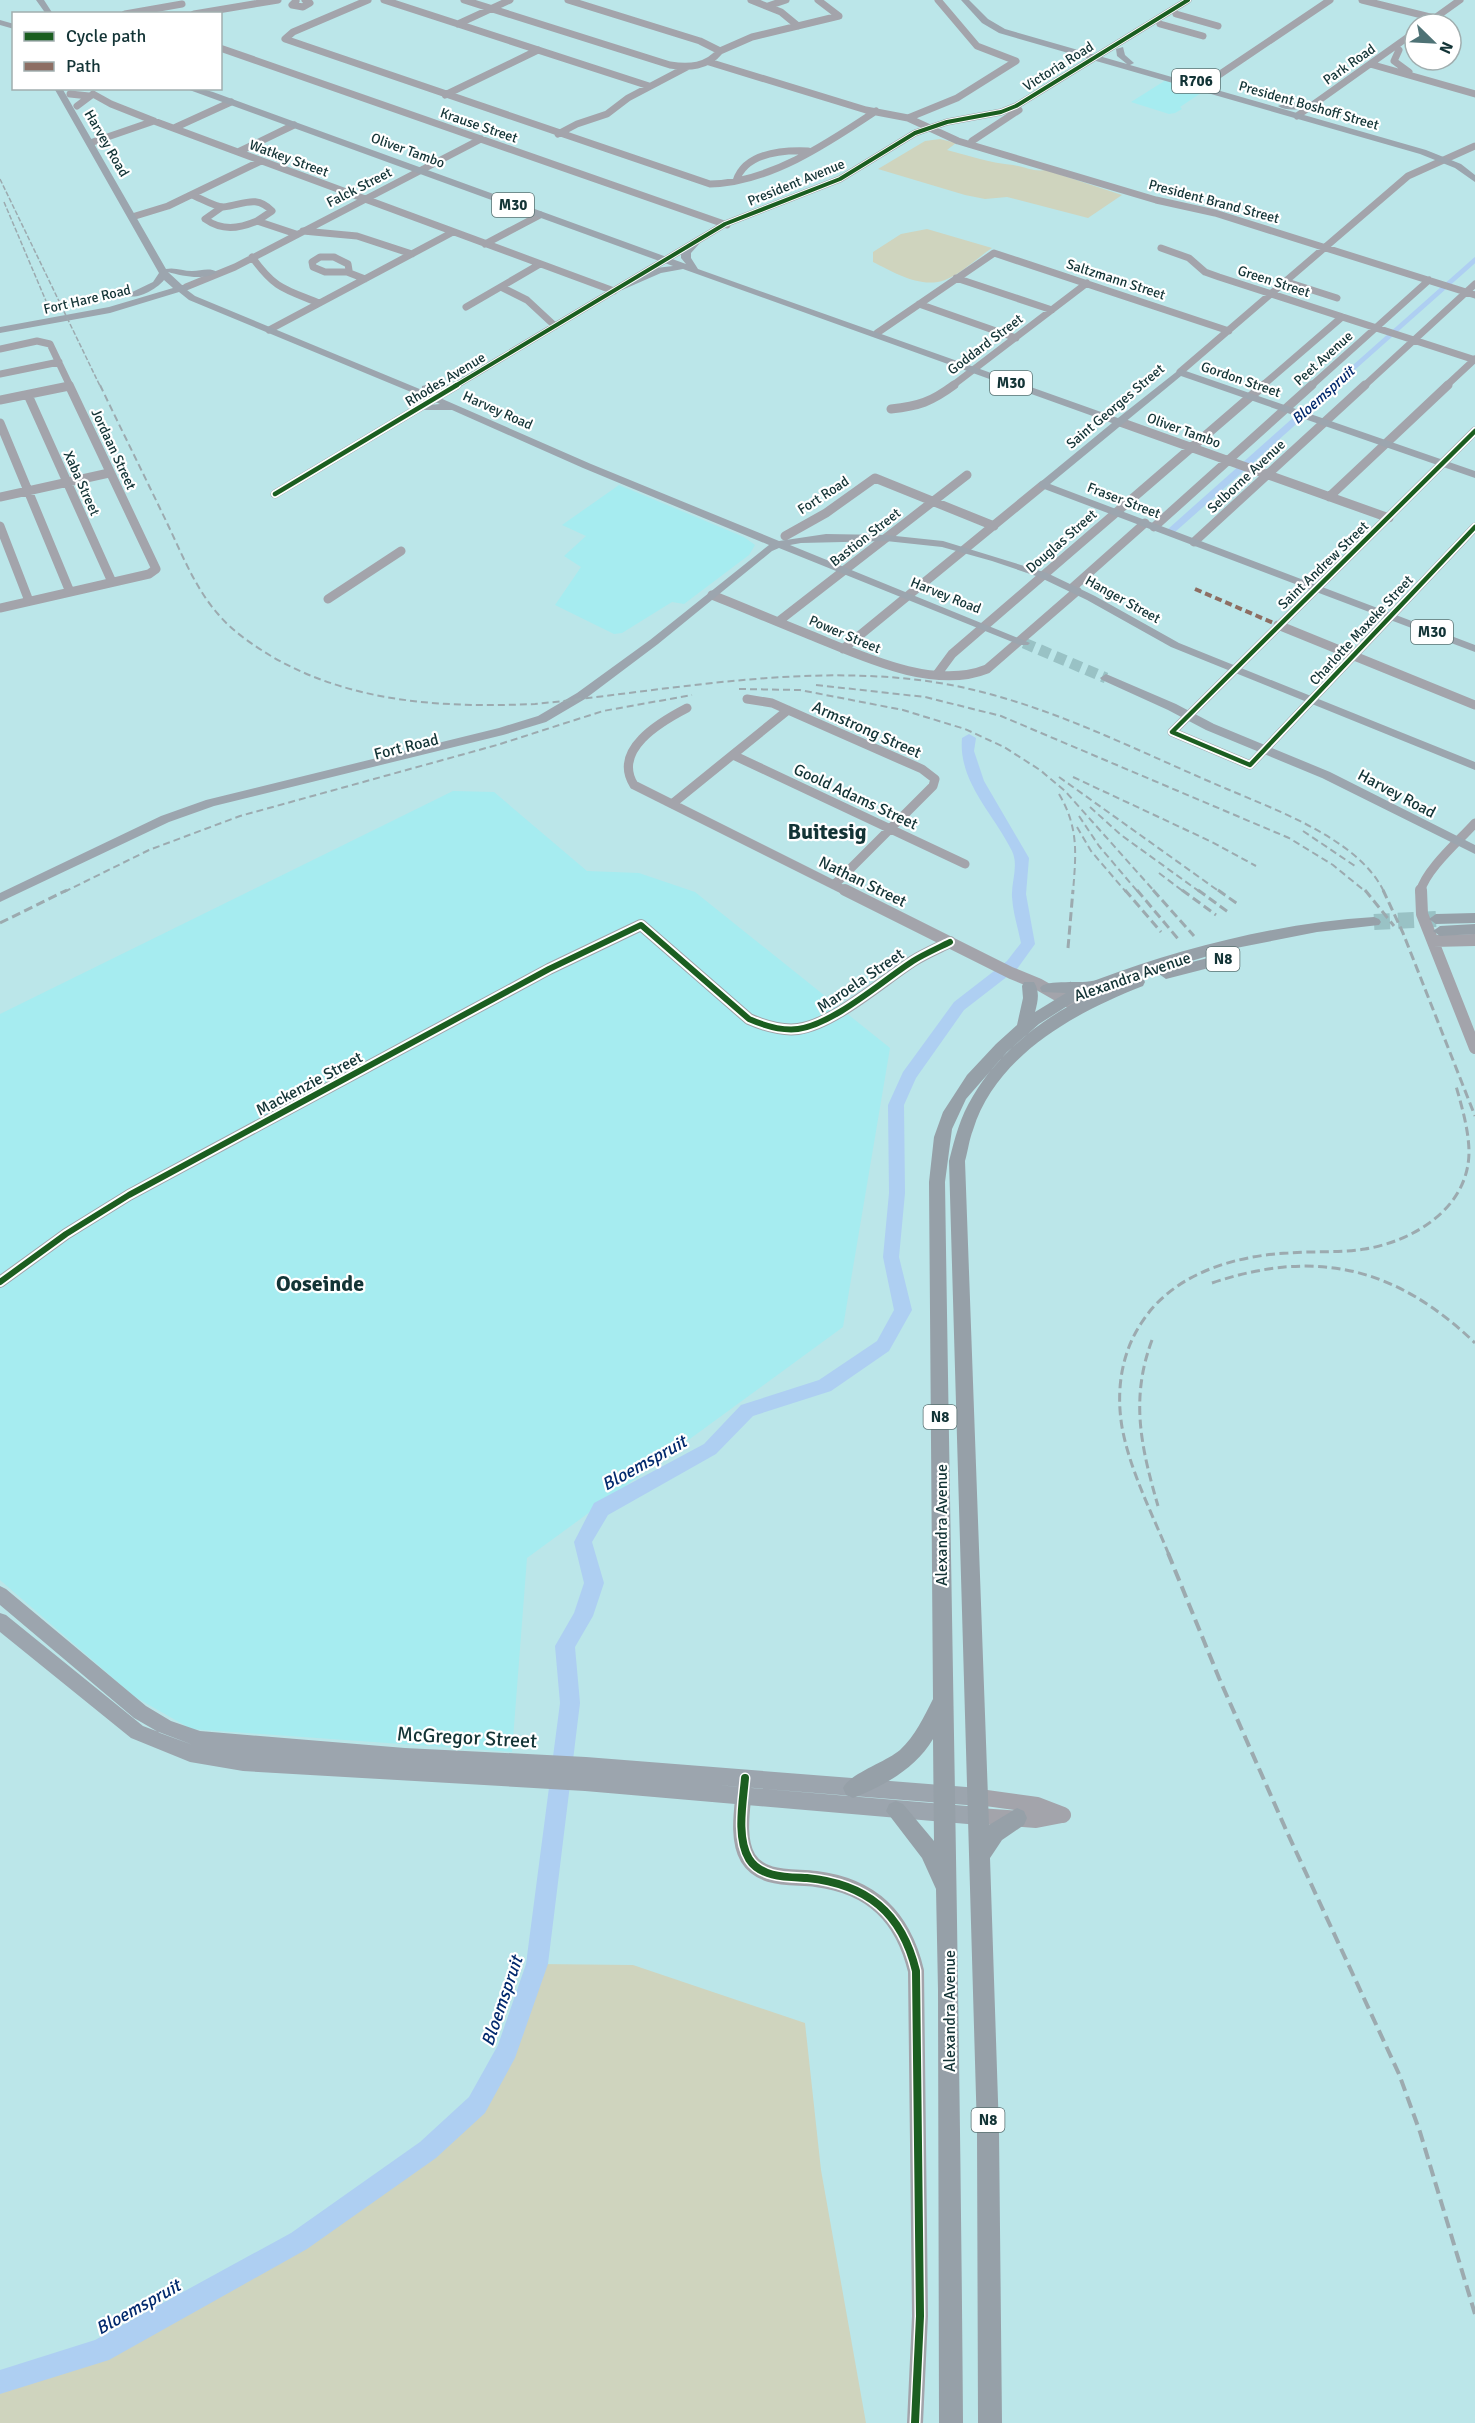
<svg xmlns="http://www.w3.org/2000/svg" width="1475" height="2423" font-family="Signika,sans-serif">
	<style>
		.built { fill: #a6ecf0 }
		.green { fill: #cfd4be }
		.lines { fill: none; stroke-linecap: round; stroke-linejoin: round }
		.canal-far1 { stroke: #aecff2; stroke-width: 5 }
		.canal { stroke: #aecff2; stroke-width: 7 }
		.river { fill: #aecff2; fill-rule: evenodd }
		.major-tunnel { stroke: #99c2c5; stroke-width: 11; stroke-dasharray: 11 6; stroke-linecap: butt }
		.highway-tunnel { stroke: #99c2c5; stroke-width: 16; stroke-dasharray: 16 8; stroke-linecap: butt }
		.minor-far3 { stroke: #a3a4ab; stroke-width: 7 }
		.minor-far2 { stroke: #a3a4ab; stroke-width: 9 }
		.minor-far1 { stroke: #a3a4ab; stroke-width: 12 }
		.minor { stroke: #a3a4ab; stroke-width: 16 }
		.major { fill: #9ca5ae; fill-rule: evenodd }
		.highway { fill: #96a0a8; fill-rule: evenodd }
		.rail-far3 { stroke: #9caaaf; stroke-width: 1.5; stroke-dasharray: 5 2; stroke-linecap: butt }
		.rail-far2 { stroke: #9caaaf; stroke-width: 2; stroke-dasharray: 7 4; stroke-linecap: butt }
		.rail-far1 { stroke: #9caaaf; stroke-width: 3; stroke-dasharray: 9 4.5; stroke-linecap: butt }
		.rail { stroke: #9caaaf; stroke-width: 4; stroke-dasharray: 12 6; stroke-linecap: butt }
		.quiet { stroke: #8d6e63; stroke-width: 4; stroke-dasharray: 7 4; stroke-linecap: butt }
		.cycleway-far3-casing { stroke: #fff; stroke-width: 6 }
		.cycleway-far2-casing { stroke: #fff; stroke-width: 8 }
		.cycleway-far1-casing { stroke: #fff; stroke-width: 10 }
		.cycleway-casing { stroke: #fff; stroke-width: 11 }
		.cycleway-far3 { stroke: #1b5e20; stroke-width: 4 }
		.cycleway-far2 { stroke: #1b5e20; stroke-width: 4.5 }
		.cycleway-far1 { stroke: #1b5e20; stroke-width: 6 }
		.cycleway { stroke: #1b5e20; stroke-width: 8 }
		.labels { text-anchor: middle; stroke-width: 4.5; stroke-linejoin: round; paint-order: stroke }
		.far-street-label { font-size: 14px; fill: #133436; stroke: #fff }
		.shield { fill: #fff; stroke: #5a7172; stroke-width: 1.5 }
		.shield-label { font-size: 15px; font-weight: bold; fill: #133436 }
		.far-water-label { font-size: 15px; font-style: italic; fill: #02296d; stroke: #fff }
		.street-label { font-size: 16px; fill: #133436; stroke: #fff }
		.water-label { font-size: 18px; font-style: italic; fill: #02296d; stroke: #fff }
		.near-street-label { font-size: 20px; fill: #133436; stroke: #fff }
		.district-label { font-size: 22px; font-weight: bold; fill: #133436; stroke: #fff }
	</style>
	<rect width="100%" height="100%" fill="#bbe6e9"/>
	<path class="built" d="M1166,80l38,11 -24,16 2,2 -7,4 -6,1 -38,-12z
		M619,485l125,52 11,8 -6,10 -65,49 -12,-2 -50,31 -8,1 -59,-29 26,-38 -17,-11 22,-20 -24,-11z
		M453,791l41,1 93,79 52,2 56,19 195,156 -47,279 -316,231 -15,194 -321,-23 -56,-32 -135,-117v-566z"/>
	<path class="green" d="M940,139l16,4 -9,7c22,6 44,13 66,15 13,2 20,7 33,5l76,25 -34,23 -81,-21 -22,2 -20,-4 -87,-26 47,-28z
		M927,229l65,19c-15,10 -31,26 -47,32 -24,9 -52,-8 -72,-18v-10l28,-18z
		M537,1964l96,1 172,58 16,147 45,253h-866v-41l100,-31 199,-110 129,-91 49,-45 30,-55z"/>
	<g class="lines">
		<path class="canal-far1" d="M1333,386l142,-126"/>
		<path class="canal" d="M1171,531l164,-146"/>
		<path class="river" d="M969,734l7,4 -2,13 10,30 45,77 -3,36 9,50 -18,25 -53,41 -48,68 -12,27 1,88 -6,64 13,53 -23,41 -58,40 -78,25 -37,38 -108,61 -16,27 12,41 -11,33 -18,31 5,56 -32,261 -33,94 -30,55 -49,45 -129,91 -198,111 -109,34v-24l95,-30 196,-107 129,-91 49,-45 29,-52 28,-81 34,-261 -5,-57 19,-33 10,-30 -10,-41 20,-39 110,-59 37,-39 78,-25 58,-39 17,-31 -11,-53 6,-64 -1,-88 15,-33 51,-70 53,-41 14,-18c-3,-15 -8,-30 -9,-46 -1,-15 7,-31 0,-46 -18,-37 -54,-69 -50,-113z"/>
		<path class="major-tunnel" d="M1024,643l82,35"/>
		<path class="highway-tunnel" d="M1374,922l62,-3"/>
		<path class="minor-far3" d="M368,0l-75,32 -8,7 425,145c59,-1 118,-41 166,-73
			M384,0l265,86
			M464,0l206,65c19,3 37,2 50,-14l-20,-10 -132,-41
			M751,0l30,12 17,14
			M1362,0l80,20
			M296,1l-4,4 11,2 7,-4 -5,-3
			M768,6l18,-6
			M125,14l57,-10
			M194,14l84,-14
			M1176,14l42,12
			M1432,20l28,-20
			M458,24l52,-24
			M1160,24l43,12
			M220,48l507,177
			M1399,50l-5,11 15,11
			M720,51l32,-14 87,-21 -21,-16
			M709,62l157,48 42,8 50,23 198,59 59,13 260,82
			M1370,64l105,30
			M1201,87l129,-87
			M70,94l19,2
			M445,95l93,-45
			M77,106l16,-12 18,10 43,17 460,170
			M1297,116l118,-84
			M908,118l49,-20 59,-37 -39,-15 -39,-46
			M174,128l57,-26
			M558,134l19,-10 30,-10 21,-16 59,-31
			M972,141l47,-31
			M90,143l64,-22
			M238,152l56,-27
			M736,181c9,-28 46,-31 72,-30
			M192,195c8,3 23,12 31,12 20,-2 33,-13 49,4l-15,10 39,13
			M222,207l-17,12c17,12 33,10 52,2
			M132,217l36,-11 93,-45
			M303,231l54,5 55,18
			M485,244l55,-29
			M1161,248l28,10 16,14 14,5 256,83
			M252,257c23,32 32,32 67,46
			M320,257h14l14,7 1,6 -2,2h-22l-12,-5 -1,-5z
			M347,272l18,7
			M956,278l96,32
			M1287,282l50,16
			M186,287l49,-20 246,-128
			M501,287l26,13 28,26
			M919,304l97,34
			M466,307l74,-43
			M269,330l184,-98
			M877,333l117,-80 235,78
			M0,349l37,-8 13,3 20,42
			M1180,372l228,-196 67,-30
			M0,374l59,-12
			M455,386l270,-162 115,-45 75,-46 32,-11 54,-10 15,-6 172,-106
			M952,386l135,-103
			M1262,386l80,-69
			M1311,386l118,-106
			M1364,386l111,-102
			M1446,386l29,-27"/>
		<path class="minor-far2" d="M28,395l84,187
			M0,400l69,-14
			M891,409c28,-3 40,-7 63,-24
			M1120,422l269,96
			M0,423l70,169
			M1475,431l-303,301 78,33 225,-238
			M275,494l182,-109
			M0,497l109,-24
			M1329,497l119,-112
			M0,526l29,75
			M1154,527l158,-142
			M785,536l41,-23 49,-35 119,48
			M1194,542l171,-157
			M1072,588l73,-65
			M712,595c33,13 65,27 98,40 50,20 123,56 177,34l90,-78
			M328,599l73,-48
			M0,608l149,-34 7,-5 -87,-184
			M779,621l188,-146
			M1278,625l197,80
			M843,649l200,-164
			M938,673l14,-19 312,-269
			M747,699l25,4 150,66 13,10 -2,7 -99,99
			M687,708c-27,14 -75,42 -53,77l214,107
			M733,755l232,109
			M672,804l116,-94
			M1420,892c6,-23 39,-51 55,-69"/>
		<path class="minor-far1" d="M845,890l166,83 27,11 35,20
			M1421,890l1,24 53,134
			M1433,941l42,-1
			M0,1282l66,-48 63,-39 420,-226 92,-44 108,94c16,7 32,12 49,10 36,-5 84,-48 115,-68 11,-7 25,-13 37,-19"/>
		<path class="minor" d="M744,1790c-2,21 -7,49 4,68 14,23 45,18 68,21 56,7 87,38 100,92l4,345 -5,107
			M979,1797l58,8 26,10
			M979,1816l57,4 26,-5"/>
		<path class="major" d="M36,0h8l9,14h-7z
			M961,0h8l19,19 17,10 122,35 -10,-8 -1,-7 7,-2 2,8 9,8 -4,2 296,85 35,14 14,11v7l-20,-14 -35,-14 -421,-121 -17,-10z
			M0,20l14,4v5l-14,-4z
			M54,88h8l104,181c9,-2 17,2 26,2 9,0 17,-4 25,1 -13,9 -34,4 -49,0l14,13h7l2,2 -4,3 8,6 227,94v-4l4,-1h33v4l-4,1 -31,1 167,73 188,77 47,-7 60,1 57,6 104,32 48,23 84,47 296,119v8l-304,-123 -84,-47 -48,-23 -47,-16 -50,-14 -56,-6 -85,2 -11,2 240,98 -2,2h-8l-241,-97 -7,3 -114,93 -73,55 -39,23 -43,13 -289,71 -45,16 -169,80v-9l161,-77 45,-16 293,-72 39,-12 39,-23 73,-53 119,-95 -186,-77 -131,-58h-35v-4l23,-2 -251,-104 -10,-8 -69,21 -110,20v-6l109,-20 64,-19 -9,-8c-7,9 -28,21 -38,15l27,-13 6,-9z
			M184,88h15l14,4 473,172 -5,-6v-5l10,-11h6l2,2 -8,9v5l7,11 420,149 62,-49 295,102v7l-294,-102 -131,108 425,161v7l-436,-165v-4l73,-60 -429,-154 -22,4 -39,17h-6v-4l40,-18 17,-2z
			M1314,101h3v4c-12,3 -28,8 -39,1 6,-3 26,-3 36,-5z
			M1106,674l70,30 38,20 116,48 145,73v9l-153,-76 -116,-48 -38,-20 -66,-30 -2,-2z
			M0,1586l6,3 140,117 25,15 29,10 205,17 181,9 393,31 7,3 2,6 -2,6 -7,3 -263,-21 263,22 7,3 2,6 -2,6 -7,3 -394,-34 -342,-20 -53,-9 -59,-24 -131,-106v-19l6,2 137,111 50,19 -33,-12 -26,-15 -134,-113z"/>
		<path class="highway" d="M1475,913v10l-39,1 -7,-5 7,-5z
			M1374,917l5,2 2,3 -2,3 -62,7 -86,17 -109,33 -50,21 -33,21 -32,28 -41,47 -14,30 -7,53c6,414 15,827 18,1241h-24l-1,-433 -2,-101 -14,-31 -36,-47 3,-7 7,-3 7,3 31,37 -1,-102c-17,29 -49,47 -80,59l-7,-3 -3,-7c6,-14 43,-26 57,-38 15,-14 24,-33 33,-51l-4,-517 5,-45 9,-25 24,-37 29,-31 21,-19 6,-27 -1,-12 2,-4h10c6,10 4,19 1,30l31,-19 -24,-1 -2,-4c6,-10 43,-3 56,-8 89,-33 183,-57 278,-63z
			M1475,924v10l-35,2 -7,-5 7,-5z
			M1231,952l5,1 2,4 -2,4 -70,18 -7,-5 2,-4z
			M1138,977l5,1 2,4 -2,4c-67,26 -147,69 -170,144 -4,10 -5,21 -8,31l24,664 28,-17 7,3 3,7 -3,7 -22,15 -12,18 9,273 3,292h-24l-1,-292 -28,-970c6,-23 11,-44 24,-65 34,-58 101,-101 165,-119z"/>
		<path class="rail-far3" d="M0,179l100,207
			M4,202l42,99"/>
		<path class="rail-far2" d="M100,385c22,46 45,92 67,138 15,31 28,65 51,91 14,17 35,31 53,42 80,47 173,52 264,48 141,-14 299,-48 439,-14 88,21 170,64 253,99 49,21 133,51 157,103
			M816,685l109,12 76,19 288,122 44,27 33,27
			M739,689l61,1 103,20 62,19 39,18 36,23 25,21 90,101
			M1059,777l161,115
			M1073,777l139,65 44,24
			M1059,794c20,34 17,60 14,98
			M1090,807l31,28 79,57
			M1079,816l20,30 39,46
			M1077,827l14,24 35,41
			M1303,831l52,35
			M1159,873l25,19
			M64,892l85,-42 91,-34 257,-71 106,-34 89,-16"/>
		<path class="rail-far1" d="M1125,890l36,42
			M1137,890l42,50
			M1153,890l41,46
			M1182,890l34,25
			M1198,890l30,22
			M1218,890l21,15
			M1365,890l29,36
			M1383,890l20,43 72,183
			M0,923l67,-33
			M1068,948l5,-58
			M1212,1283c104,-35 184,-16 263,60
			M1152,1340c-22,59 -11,107 6,166
			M1169,1555c-17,-42 -39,-84 -47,-128 -6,-36 -1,-74 20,-105 31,-48 91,-66 146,-69 25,-2 51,0 77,-4 49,-8 103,-41 104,-96 0,-22 -7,-46 -13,-67"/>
		<path class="rail" d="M1168,1553l51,125 68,154 112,242 21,58 55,182"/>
		<path class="quiet" d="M1195,589l83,36"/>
		<defs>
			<path id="cycleway-far3" d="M455,386l270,-162 115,-45 75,-46 32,-11 54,-10 15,-6 172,-106"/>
			<path id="cycleway-far2" d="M1475,431l-303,301 78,33 225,-238
				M275,494l182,-109"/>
			<path id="cycleway-far1" d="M0,1282l66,-48 63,-39 420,-226 92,-44 108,94c16,7 32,12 49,10 36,-5 84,-48 115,-68 11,-7 25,-13 37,-19"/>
			<path id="cycleway" d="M745,1778c-2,24 -9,59 4,81 12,19 39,18 58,19 60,6 95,35 109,93l4,345 -5,107"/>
		</defs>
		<use href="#cycleway-far3" class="cycleway-far3-casing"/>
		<use href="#cycleway-far2" class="cycleway-far2-casing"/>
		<use href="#cycleway-far1" class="cycleway-far1-casing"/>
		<use href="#cycleway" class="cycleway-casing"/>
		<use href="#cycleway-far3" class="cycleway-far3"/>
		<use href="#cycleway-far2" class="cycleway-far2"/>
		<use href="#cycleway-far1" class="cycleway-far1"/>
		<use href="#cycleway" class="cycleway"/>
	</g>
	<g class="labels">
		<g class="far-street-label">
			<text transform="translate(1349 64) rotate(-35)" y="5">Park Road</text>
			<text transform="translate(1058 66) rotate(-32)" y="5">Victoria Road</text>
			<text transform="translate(1309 105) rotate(16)" y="5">President Boshoff Street</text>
			<text transform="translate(479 125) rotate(19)" y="5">Krause Street</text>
			<text transform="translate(107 143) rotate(60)" y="5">Harvey Road</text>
			<text transform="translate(408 150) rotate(20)" y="5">Oliver Tambo</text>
			<text transform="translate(289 158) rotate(20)" y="5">Watkey Street</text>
			<text transform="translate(796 182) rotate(-22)" y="5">President Avenue</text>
			<text transform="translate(359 187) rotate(-27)" y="5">Falck Street</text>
			<text transform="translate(1214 201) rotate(15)" y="5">President Brand Street</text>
			<text transform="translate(1116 279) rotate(18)" y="5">Saltzmann Street</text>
			<text transform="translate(1274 281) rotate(18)" y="5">Green Street</text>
			<text transform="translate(87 299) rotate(-13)" y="5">Fort Hare Road</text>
			<text transform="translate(985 344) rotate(-37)" y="5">Goddard Street</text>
			<text transform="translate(1323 358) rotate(-42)" y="5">Peet Avenue</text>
			<text transform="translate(445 379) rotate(-31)" y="5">Rhodes Avenue</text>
			<text transform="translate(1241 379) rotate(19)" y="5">Gordon Street</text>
			<text transform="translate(1115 406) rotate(-40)" y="5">Saint Georges Street</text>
			<text transform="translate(498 410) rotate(24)" y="5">Harvey Road</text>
			<text transform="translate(1184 430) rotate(20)" y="5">Oliver Tambo</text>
			<text transform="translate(114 449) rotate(65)" y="5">Jordaan Street</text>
			<text transform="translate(1246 476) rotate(-43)" y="5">Selborne Avenue</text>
			<text transform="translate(82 483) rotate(66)" y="5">Xaba Street</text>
			<text transform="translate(823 495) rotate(-33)" y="5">Fort Road</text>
			<text transform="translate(1124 500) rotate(21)" y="5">Fraser Street</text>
			<text transform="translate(865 537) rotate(-38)" y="5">Bastion Street</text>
			<text transform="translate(1061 541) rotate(-41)" y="5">Douglas Street</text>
			<text transform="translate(1323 565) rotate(-44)" y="5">Saint Andrew Street</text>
			<text transform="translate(946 595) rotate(22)" y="5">Harvey Road</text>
			<text transform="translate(1123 599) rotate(29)" y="5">Hanger Street</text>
			<text transform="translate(1361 630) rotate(-47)" y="5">Charlotte Maxeke Street</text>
			<text transform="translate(845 634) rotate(23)" y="5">Power Street</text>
		</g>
		<g class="shield">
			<rect x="1172" y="69" width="48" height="24" rx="4.5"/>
			<rect x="492" y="193" width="42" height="24" rx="4.5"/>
			<rect x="990" y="371" width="42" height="24" rx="4.5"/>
			<rect x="1411" y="620" width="42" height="24" rx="4.5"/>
			<rect x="1206.5" y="947" width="33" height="24" rx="4.5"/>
			<rect x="923.5" y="1405" width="33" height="24" rx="4.5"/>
			<rect x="971.5" y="2108" width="33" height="24" rx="4.5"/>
		</g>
		<g class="shield-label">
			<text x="1196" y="86">R706</text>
			<text x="513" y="210">M30</text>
			<text x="1011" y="388">M30</text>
			<text x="1432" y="637">M30</text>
			<text x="1223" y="964">N8</text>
			<text x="940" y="1422">N8</text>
			<text x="988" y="2125">N8</text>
		</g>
		<g class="far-water-label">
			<text transform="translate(1323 395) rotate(-42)" y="5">Bloemspruit</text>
		</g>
		<g class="street-label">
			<text transform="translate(867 729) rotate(24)" y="6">Armstrong Street</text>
			<text transform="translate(406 746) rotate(-14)" y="6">Fort Road</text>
			<text transform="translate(1397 793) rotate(28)" y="6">Harvey Road</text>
			<text transform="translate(856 796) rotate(25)" y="6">Goold Adams Street</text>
			<text transform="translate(863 881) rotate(26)" y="6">Nathan Street</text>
			<text transform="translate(1132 976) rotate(-19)" y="6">Alexandra Avenue</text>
			<text transform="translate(860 980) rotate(-34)" y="6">Maroela Street</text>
			<text transform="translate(309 1083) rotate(-28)" y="6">Mackenzie Street</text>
			<text transform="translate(941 1525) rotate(-90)" y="6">Alexandra Avenue</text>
			<text transform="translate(949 2011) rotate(-90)" y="6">Alexandra Avenue</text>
		</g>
		<g class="water-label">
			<text transform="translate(644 1463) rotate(-29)" y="6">Bloemspruit</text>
			<text transform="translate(502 2001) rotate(-71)" y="6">Bloemspruit</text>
			<text transform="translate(138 2307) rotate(-29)" y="6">Bloemspruit</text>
		</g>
		<g class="near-street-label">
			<text transform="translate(467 1737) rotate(3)" y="7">McGregor Street</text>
		</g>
		<g class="district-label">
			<text x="827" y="839">Buitesig</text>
			<text x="320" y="1291">Ooseinde</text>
		</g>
	</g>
	<rect x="12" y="12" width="210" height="78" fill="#ffffff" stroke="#a1aeaf" stroke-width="1.5"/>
	<rect x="24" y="32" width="30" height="9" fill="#1b5e20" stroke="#a1aeaf" stroke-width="1.5"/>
	<text x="66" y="42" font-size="18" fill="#133436">Cycle path</text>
	<rect x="24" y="62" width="30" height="9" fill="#8d6e63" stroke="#a1aeaf" stroke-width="1.5"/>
	<text x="66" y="72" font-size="18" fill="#133436">Path</text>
	<g transform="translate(1433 42) rotate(114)"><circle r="28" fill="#ffffff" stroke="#a1aeaf" stroke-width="1.5"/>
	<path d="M0-4.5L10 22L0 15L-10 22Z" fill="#4e7275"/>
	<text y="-9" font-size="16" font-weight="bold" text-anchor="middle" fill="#133436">N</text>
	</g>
</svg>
